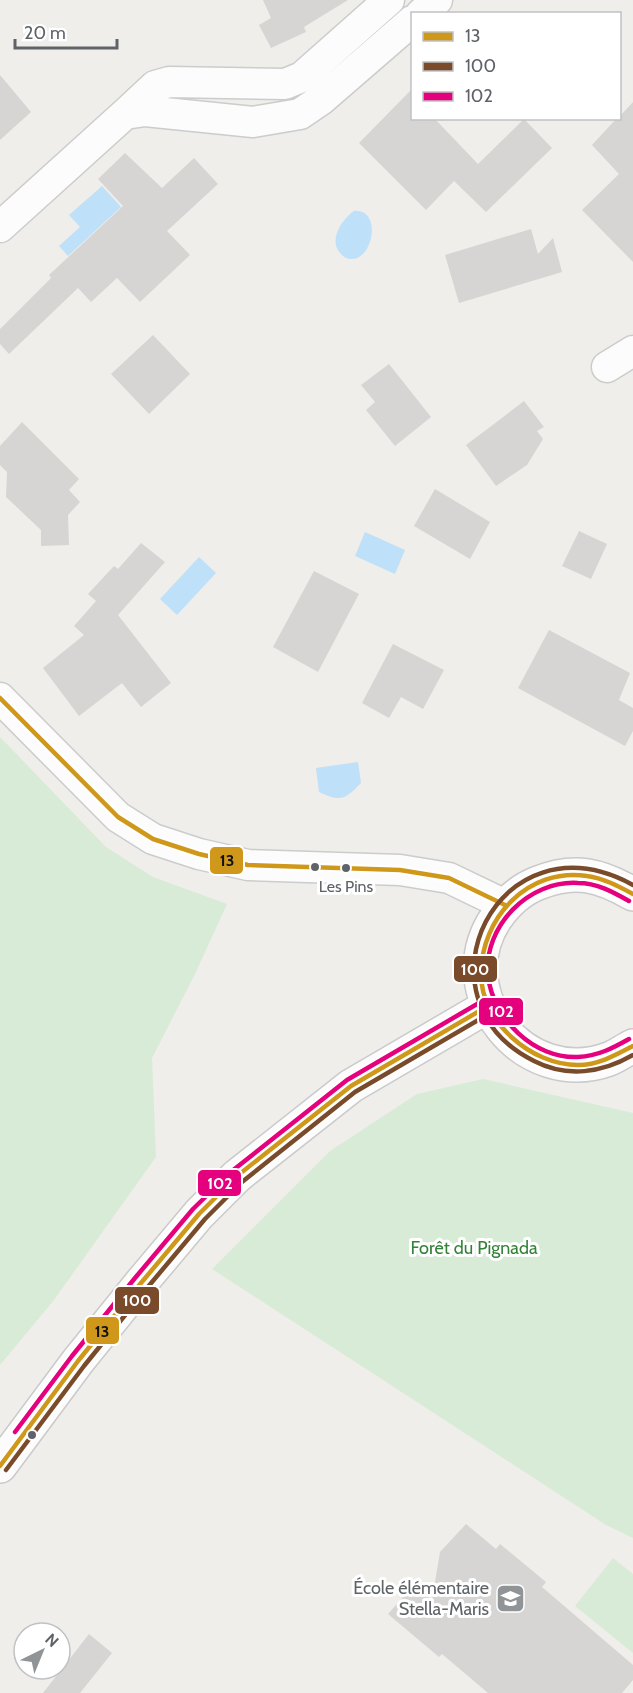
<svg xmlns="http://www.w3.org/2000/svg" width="633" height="1693" font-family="Cabin,sans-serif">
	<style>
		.green { fill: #d8ebd6 }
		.water { fill: #bfe0f9 }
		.building { fill: #d6d5d3 }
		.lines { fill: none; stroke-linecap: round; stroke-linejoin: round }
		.minor-casing { stroke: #cbcccc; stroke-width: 33 }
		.secondary-casing { stroke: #cacacb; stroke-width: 36 }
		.minor { stroke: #fdfcfc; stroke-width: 30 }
		.secondary { stroke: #fdfcfc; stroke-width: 33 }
		.bus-1-casing { stroke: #fff; stroke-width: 9 }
		.bus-2-casing { stroke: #fff; stroke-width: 9 }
		.bus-3-casing { stroke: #fff; stroke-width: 9 }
		.bus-1 { stroke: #d0981a; stroke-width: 4.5 }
		.bus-2 { stroke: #7a4b2a; stroke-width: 4.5 }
		.bus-3 { stroke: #e5007d; stroke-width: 4.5 }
		.bus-dot { fill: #5f6368; stroke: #fff; stroke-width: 2 }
		.labels { text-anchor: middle; stroke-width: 6; stroke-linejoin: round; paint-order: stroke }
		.bus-label { font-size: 16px; fill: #5f6368; stroke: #fff }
		.park-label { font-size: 18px; fill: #348238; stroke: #fff }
		.poi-label { font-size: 18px; fill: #5f6368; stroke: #fff; text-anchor: end }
		.line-badge { stroke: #fff; stroke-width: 2 }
		.badge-label { font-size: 16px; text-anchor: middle; font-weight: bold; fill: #fff }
		.pale-badge-label { font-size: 16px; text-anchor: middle; font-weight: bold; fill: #111 }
	</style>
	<rect width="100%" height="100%" fill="#efeeea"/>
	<path class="green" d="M0,737l106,110 47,30 74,27 -32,70 -43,84 4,99 -102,143 -54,65z
		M483,1079l150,34v425l-27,-13 -394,-256 118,-118 87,-57z
		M613,1558l20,16v79l-58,-47z"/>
	<path class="water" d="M102,186l19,21 -53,49 -9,-10 21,-19 -11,-12z
		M354,211c28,-3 20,49 -3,48 -4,0 -7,-2 -9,-4 -15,-13 -1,-35 12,-44z
		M365,532l40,18 -10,24 -40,-18z
		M199,557l17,16 -39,42 -17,-16z
		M358,762l3,21c-16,17 -21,19 -42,9l-3,-24z"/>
	<path class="building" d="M263,0h85l-44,27 2,5 -35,16 -12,-23 12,-7z
		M0,75l31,37 -31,28z
		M412,89v29h22l44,46 46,-45 28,29 -66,64 -32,-31 -28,29 -67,-67z
		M633,102v160l-51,-52 37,-36 -27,-29 25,-27h3v-2z
		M125,153l37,35 32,-30 24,26 -51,47 23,24 -50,47 -23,-24 -26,24 -13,-14 -69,66 -9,-10v-15l51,-51 -2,-3 74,-69 -25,-27z
		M531,229l7,25 15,-16 9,34 -103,31 -14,-48z
		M153,335l37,39 -41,40 -38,-40z
		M389,364l42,53 -36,29 -29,-36 9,-8 -14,-17z
		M524,401l20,26 -7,4 6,8 -16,26 -31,21 -30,-41 28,-21 1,2 -1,-2z
		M22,422l57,57 -10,11 11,12 -12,13 1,30 -28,1v-16l-35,-33 1,-25 -7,-7v-19z
		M435,489l55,33 -20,37 -56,-33z
		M579,531l28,13 -16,35 -29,-13z
		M141,543l24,19 -47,53 53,68 -30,24 -19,-24 -43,33 -36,-48 41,-33 -10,-9 22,-25 -8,-7 26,-28 4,3z
		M314,571l45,23 -41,78 -45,-25z
		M549,630l81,43 -11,27 14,8v23l-8,15 -107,-58z
		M393,644l51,26 -21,39 -22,-12 -12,21 -27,-15z
		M466,1524l30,25 4,-5 46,38 -4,5 91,78v15l-11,13h-134l-46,-39 -3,3 -51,-43 26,-29 18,15 8,-48z
		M89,1634l23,19 -32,40h-37z"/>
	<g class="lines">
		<defs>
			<path id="minor" d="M421,14l16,-14
				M125,114l30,-28 14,-4 116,2 17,-7 87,-77
				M0,227l125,-113 20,-3 108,11 47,-8 22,-15 90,-78
				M607,367l26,-16
				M0,698l118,119 35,22 46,15 49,11 152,5 49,8 56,27"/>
			<path id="secondary" d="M633,894c-33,-19 -58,-26 -95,-11 -18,7 -31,19 -42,35 -50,75 29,172 113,141 8,-3 16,-9 24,-13
				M0,1466l78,-105 63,-78 58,-69 38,-38 114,-90 137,-80"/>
		</defs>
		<use href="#minor" class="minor-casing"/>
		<use href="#secondary" class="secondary-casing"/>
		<use href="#minor" class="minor"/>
		<use href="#secondary" class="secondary"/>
		<defs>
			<path id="bus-1" d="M0,698l118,119 35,22 46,15 49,11 152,5 49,8 56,27
				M633,894c-15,-8 -30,-16 -46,-18 -59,-9 -106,42 -106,98 0,48 50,91 97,91 20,0 38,-10 55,-19
				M0,1466l78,-105 63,-78 58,-69 38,-38 114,-90 137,-80"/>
			<path id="bus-2" d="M633,885c-136,-74 -224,114 -99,176 33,17 68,12 99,-6
				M6,1470l78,-104 63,-78 58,-69 37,-37 113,-90 137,-80"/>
			<path id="bus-3" d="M629,901c-16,-9 -32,-18 -51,-18 -49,-3 -95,43 -90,93 5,43 46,83 90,81 20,-1 35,-9 51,-18
				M15,1432l57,-76 63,-78 58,-69 39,-38 115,-91 137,-80"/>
		</defs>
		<use href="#bus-1" class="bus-1-casing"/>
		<use href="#bus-2" class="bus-2-casing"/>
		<use href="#bus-3" class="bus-3-casing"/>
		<use href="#bus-1" class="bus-1"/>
		<use href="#bus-2" class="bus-2"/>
		<use href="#bus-3" class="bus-3"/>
	</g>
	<defs>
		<symbol id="school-square" viewBox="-11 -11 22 22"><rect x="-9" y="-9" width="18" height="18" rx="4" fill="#919496" stroke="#fff"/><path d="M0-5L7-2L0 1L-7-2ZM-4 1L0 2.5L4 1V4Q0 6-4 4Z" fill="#fff"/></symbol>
	</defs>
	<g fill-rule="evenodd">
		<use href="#school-square" x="494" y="1582" width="33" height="33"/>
	</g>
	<g class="bus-dot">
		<circle cx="315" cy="867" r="5"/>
		<circle cx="346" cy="868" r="5"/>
		<circle cx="32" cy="1435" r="5"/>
	</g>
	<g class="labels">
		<g class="bus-label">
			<text x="346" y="892">Les Pins</text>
		</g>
		<g class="park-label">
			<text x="474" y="1254">Forêt du Pignada</text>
		</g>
		<g class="poi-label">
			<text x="489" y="1594">École élémentaire<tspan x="489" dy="21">Stella-Maris</tspan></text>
		</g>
	</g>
	<g class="line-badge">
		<rect x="209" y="846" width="35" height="29" rx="6" fill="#d0981a"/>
		<rect x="453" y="955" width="45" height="28" rx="6" fill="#7a4b2a"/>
		<rect x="478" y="997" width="46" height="29" rx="6" fill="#e5007d"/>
		<rect x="197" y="1169" width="45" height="28" rx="6" fill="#e5007d"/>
		<rect x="114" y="1286" width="46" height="29" rx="6" fill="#7a4b2a"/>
		<rect x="85" y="1316" width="35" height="29" rx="6" fill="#d0981a"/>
	</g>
	<g class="badge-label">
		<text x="475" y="975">100</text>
		<text x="501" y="1017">102</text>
		<text x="220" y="1189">102</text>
		<text x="137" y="1306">100</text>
	</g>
	<g class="pale-badge-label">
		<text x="227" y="866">13</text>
		<text x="102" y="1337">13</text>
	</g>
	<rect x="411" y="12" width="210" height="108" fill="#ffffff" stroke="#bfc1c3" stroke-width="1.5"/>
	<rect x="423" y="32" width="30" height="9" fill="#d0981a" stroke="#bfc1c3" stroke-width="1.5"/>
	<text x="465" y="42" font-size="18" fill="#5f6368">13</text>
	<rect x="423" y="62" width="30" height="9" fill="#7a4b2a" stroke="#bfc1c3" stroke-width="1.5"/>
	<text x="465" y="72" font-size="18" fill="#5f6368">100</text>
	<rect x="423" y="92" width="30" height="9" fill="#e5007d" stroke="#bfc1c3" stroke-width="1.5"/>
	<text x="465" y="102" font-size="18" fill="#5f6368">102</text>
	<g transform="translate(42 1651) rotate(43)"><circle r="28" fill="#ffffff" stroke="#bfc1c3" stroke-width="1.5"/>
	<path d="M0-4.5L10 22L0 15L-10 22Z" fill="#919496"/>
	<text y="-9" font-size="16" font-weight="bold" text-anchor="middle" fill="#5f6368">N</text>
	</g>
	<path d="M15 39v9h102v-9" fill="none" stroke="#5f6368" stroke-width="3"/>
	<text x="24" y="39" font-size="18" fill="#5f6368" stroke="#ffffff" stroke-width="4.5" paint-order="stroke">20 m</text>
</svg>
